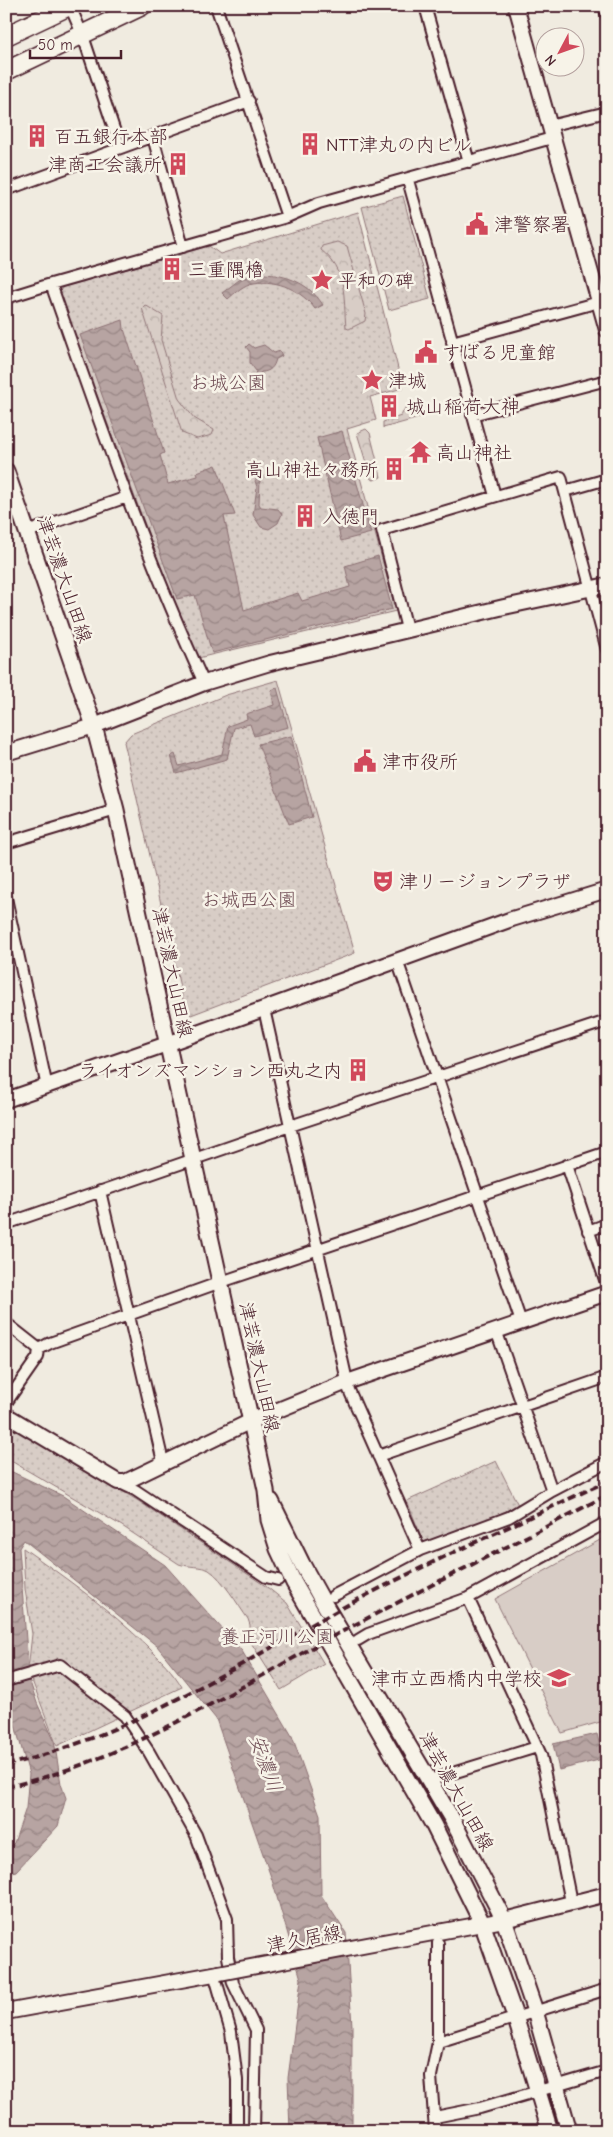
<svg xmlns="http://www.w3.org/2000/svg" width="613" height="2137" font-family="'Comic Neue','Klee One',sans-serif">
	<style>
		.green { fill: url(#green-dots); stroke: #917678 }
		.forest { fill: url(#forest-crowns); stroke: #917678 }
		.pitch { fill: #d8cdc6; stroke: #917678 }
		.water { fill: url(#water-waves); stroke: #8b6f72 }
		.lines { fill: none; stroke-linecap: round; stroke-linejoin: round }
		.street-casing { stroke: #4a1f2b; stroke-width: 14 }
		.secondary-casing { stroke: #4a1f2b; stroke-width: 18 }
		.primary-casing { stroke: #4a1f2b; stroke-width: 19 }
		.highway-casing { stroke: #4a1f2b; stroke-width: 21 }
		.street { stroke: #f7f3e8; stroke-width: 10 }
		.secondary { stroke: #f7f3e8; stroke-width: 14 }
		.primary { stroke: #f7f3e8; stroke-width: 15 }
		.highway { stroke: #f7f3e8; stroke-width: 18 }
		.rail { stroke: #4a1f2b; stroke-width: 4; stroke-dasharray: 8 4; stroke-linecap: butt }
		.secondary-bridge-casing { stroke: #4a1f2b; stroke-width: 18; stroke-linecap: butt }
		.secondary-bridge { stroke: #f7f3e8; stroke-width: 14 }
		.labels { text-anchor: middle; stroke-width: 5; stroke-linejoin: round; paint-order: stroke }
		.poi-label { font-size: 19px; fill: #4a1f2b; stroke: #f7f3e8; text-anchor: start }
		.park-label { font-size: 19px; fill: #6e4a52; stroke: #f7f3e8 }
		.street-label { font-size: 19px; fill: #4a1f2b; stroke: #f7f3e8 }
		.water-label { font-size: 20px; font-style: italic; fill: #704e55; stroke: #f7f3e8 }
	</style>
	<defs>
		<pattern id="green-dots" width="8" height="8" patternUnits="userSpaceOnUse" patternTransform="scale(1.25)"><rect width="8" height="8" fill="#d8cdc6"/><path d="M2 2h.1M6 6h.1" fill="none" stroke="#bbb0aa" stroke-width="1.8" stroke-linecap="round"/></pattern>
		<pattern id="forest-crowns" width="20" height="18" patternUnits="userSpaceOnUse" patternTransform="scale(1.25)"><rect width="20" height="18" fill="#d8cdc6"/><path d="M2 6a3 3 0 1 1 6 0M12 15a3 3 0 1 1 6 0" fill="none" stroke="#bbb0aa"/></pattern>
		<pattern id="water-waves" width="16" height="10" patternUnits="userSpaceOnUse" patternTransform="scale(1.25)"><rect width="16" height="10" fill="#b7a4a2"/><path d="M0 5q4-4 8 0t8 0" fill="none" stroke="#978584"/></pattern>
	</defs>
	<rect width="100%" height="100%" fill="#f0ebe0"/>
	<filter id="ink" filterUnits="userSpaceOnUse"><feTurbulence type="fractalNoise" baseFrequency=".02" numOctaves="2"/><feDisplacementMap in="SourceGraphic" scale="10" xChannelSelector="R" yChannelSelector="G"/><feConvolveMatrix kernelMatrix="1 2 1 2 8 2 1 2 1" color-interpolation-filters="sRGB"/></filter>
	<g filter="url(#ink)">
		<path class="green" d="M403,196l27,103 -41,11 -27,-103z
			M358,212l45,176 -33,9 6,23 -29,9 49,182 -198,47 -27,-63 -112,-303 4,-5 146,-41 11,8z
			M278,680l77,273 -164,62 -6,-6 -61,-267 7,-8 95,-39z
			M6,1422l131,78 130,87 20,16 37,61 -43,26 -31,-49v-16l-2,-6c-10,-14 -25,-40 -39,-49 -7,-4 -22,-3 -30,-6l-57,-38 -116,-68z
			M496,1461l22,44 -37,18 -53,20 -5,-2 -16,-40z
			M23,1548c43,30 86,61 124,98 13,13 26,25 35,41l-125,59 -29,-76 4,-36 -7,-45z"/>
		<path class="forest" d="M337,242l10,4 19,68 -1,7 -16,8 -3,-1c-3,-32 2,-57 -25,-78l1,-4z
			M145,305l18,11 -2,24 18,59 15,19 20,12 -2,5 -15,4 -15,-6 -40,-125z
			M415,405l3,2 3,8 -2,3 -36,10v-6l18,-6 4,-8z
			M366,429l4,4 11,44 -7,3 -3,-1 -14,-46z"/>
		<path class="pitch" d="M607,1536v184l-45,13 -67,-134z"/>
		<path class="water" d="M255,274c27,-1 53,7 68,31l-8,4c-13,-18 -37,-30 -61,-26 -10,1 -19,10 -26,16l-6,-6 17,-13z
			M123,320l1,9 40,124 -4,2 8,29 30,-8 -1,-4 19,-7 19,50 -11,1 20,94 54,-17 4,8 48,-14 -5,-21 33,-10 14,53 -180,44 -17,-58 -18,4 -97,-264z
			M249,344l5,4 10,-3 10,8 6,-2 2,5 -6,3c-2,8 -6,13 -15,13l-2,7 -5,-2 2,-6 -6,-8v-11l-4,-5z
			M342,431l29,102 -30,8 -24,-103z
			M262,474l2,3 -4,3 -1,24 2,3 17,2 4,5 -4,9 -9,6 -8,-2 -8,-12 4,-28 -2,-6 4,-6z
			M277,688l11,39 -34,9 -4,-12 -16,4 -7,31 -51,14 -5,-17 4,-2 4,12 43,-12 6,-28 19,-7 -1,-5 28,-9 -3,-15z
			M291,736l21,81 -23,7 -31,-80z
			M6,1469l57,27 102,69 77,86 50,85 28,79 1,80 25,38 6,93v105h-62l-2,-53 13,-99 -29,-99 -56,-161 -59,-73 -133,-106 -5,8 10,131 8,24 17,37 7,44 5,14 -8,28 -42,45 -10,3v-23l8,-8 12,-35 3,-34 -18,-63 -5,-26z
			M597,1734l6,25 -44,11 -6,-26z"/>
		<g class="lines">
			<defs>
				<path id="street" d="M70,6l13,30 37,111
					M216,6l71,211
					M425,6l44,156
					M604,6l3,9
					M549,126l58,-14
					M153,137l30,110
					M408,180l87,316
					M6,190l243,-89
					M51,284c47,134 93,269 153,399
					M6,298l45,-14 236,-67 32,-14 233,-65
					M452,342l147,-40
					M472,415l135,-35
					M565,491l42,-12
					M27,532l100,-35
					M407,629l-25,-99 179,-53 46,173
					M6,843l110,-33
					M6,898l41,189
					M397,960l124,362
					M264,1009l85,381 71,160
					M567,1165l40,121
					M100,1191l63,271
					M6,1224l284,-98 317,-105
					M588,1231l19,-7
					M6,1323l33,26
					M39,1349l11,-6 171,-61 386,-130
					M6,1403l32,-46 1,-8
					M378,1456l229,-79
					M118,1482l17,8 131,87 12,3
					M552,1491l55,-29
					M333,1596l87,-46 89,-33 43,-26 -56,-161
					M468,1598l73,157 30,147
					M358,1640l10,-6 100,-36 139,-76
					M6,1681l54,-16 65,51 24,36 47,83 31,84 1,38 5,26 23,47 -2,101
					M430,1780l107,-33
					M214,1973l17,59 6,48v51
					M438,2042l169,-53
					M435,2117l45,-9 127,-37
					M435,2131l-4,-55 7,-34v-99"/>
				<path id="secondary" d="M516,6l91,324
					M6,753l88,-27 110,-43 66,-20 234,-56 103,-22
					M6,1100l161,-56 345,-125 95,-29
					M6,1415l112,67h7l126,-61 96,-39 260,-89
					M378,1943l126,-23 103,-26
					M6,2012l213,-39"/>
				<path id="primary" d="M6,471l88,255 22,84 150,680 3,30 9,29 16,34 140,243 48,97 33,93 35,115
					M271,1501l31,63 20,36 130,219 52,101 31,91 34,120"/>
				<path id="highway" d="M6,36l63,-30
					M6,71l136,-65"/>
			</defs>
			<use href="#street" class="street-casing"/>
			<use href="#secondary" class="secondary-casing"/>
			<use href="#primary" class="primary-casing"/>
			<use href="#highway" class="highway-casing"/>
			<use href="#street" class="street"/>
			<use href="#secondary" class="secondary"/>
			<use href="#primary" class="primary"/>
			<use href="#highway" class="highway"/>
			<path class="rail" d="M6,1765c122,-28 229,-99 338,-158 86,-46 175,-84 263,-126
				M6,1787c116,-25 219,-92 322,-148 92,-49 186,-95 279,-144"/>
			<defs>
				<path id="secondary-bridge" d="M219,1973l159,-30"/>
			</defs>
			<use href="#secondary-bridge" class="secondary-bridge-casing"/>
			<use href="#secondary-bridge" class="secondary-bridge"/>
		</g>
	</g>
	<defs>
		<symbol id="building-bare" viewBox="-9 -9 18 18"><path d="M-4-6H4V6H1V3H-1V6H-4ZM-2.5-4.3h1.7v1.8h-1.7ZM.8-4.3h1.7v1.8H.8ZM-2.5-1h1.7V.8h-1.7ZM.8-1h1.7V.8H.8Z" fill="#d1495b" stroke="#f7f3e8" stroke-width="2.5" paint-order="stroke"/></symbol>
		<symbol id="civic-bare" viewBox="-9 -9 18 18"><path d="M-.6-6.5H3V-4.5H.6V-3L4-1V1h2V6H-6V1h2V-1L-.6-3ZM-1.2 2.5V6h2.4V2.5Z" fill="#d1495b" stroke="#f7f3e8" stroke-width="2.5" paint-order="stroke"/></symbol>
		<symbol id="sight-bare" viewBox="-9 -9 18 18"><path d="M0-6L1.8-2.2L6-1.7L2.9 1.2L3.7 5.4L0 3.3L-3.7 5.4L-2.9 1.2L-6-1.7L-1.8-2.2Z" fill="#d1495b" stroke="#f7f3e8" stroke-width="2.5" paint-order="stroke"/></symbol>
		<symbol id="temple-bare" viewBox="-9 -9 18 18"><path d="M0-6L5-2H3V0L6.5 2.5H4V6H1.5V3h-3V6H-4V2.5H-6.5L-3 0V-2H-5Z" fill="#d1495b" stroke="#f7f3e8" stroke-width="2.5" paint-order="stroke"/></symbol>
		<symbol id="theatre-bare" viewBox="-9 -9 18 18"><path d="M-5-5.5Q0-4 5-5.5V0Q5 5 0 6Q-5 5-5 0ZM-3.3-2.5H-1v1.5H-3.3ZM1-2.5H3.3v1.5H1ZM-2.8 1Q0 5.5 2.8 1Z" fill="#d1495b" stroke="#f7f3e8" stroke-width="2.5" paint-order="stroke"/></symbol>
		<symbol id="school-bare" viewBox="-9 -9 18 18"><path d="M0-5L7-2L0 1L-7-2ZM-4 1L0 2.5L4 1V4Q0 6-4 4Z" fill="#d1495b" stroke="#f7f3e8" stroke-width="2.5" paint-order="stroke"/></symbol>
	</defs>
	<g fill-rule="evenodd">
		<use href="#building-bare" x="21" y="120" width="32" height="32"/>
		<use href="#building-bare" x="294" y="128" width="32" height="32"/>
		<use href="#building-bare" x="162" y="148" width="32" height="32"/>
		<use href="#civic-bare" x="461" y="208" width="32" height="32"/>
		<use href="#building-bare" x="156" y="253" width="32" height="32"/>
		<use href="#sight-bare" x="306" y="264" width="32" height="32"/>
		<use href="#civic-bare" x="410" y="336" width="32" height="32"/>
		<use href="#sight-bare" x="356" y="364" width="32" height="32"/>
		<use href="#building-bare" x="373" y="390" width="32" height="32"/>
		<use href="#temple-bare" x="404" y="436" width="32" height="32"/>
		<use href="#building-bare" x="378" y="453" width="32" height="32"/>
		<use href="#building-bare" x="289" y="500" width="32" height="32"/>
		<use href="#civic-bare" x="349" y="745" width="32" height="32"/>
		<use href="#theatre-bare" x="367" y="865" width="32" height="32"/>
		<use href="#building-bare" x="342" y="1054" width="32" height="32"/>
		<use href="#school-bare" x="543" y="1662" width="32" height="32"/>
	</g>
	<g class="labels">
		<g class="poi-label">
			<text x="54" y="143">百五銀行本部</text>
			<text x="326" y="151">NTT津丸の内ビル</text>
			<text x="162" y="171" text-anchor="end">津商工会議所</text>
			<text x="494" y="231">津警察署</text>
			<text x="188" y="276">三重隅櫓</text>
			<text x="338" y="287">平和の碑</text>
			<text x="442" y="359">すばる児童館</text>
			<text x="388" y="387">津城</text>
			<text x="406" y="413">城山稲荷大神</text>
			<text x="436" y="459">高山神社</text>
			<text x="378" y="476" text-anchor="end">高山神社々務所</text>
			<text x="322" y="523">入徳門</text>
			<text x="382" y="768">津市役所</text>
			<text x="399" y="888">津リージョンプラザ</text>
			<text x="342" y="1077" text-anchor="end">ライオンズマンション西丸之内</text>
			<text x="542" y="1685" text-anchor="end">津市立西橋内中学校</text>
		</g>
		<g class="park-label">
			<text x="228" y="389">お城公園</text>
			<text x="249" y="906">お城西公園</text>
			<text x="277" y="1643">養正河川公園</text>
		</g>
		<g class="street-label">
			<text transform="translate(65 579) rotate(71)" y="7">津芸濃大山田線</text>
			<text transform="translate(173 972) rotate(78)" y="7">津芸濃大山田線</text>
			<text transform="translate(260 1367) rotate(78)" y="7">津芸濃大山田線</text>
			<text transform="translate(457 1791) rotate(61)" y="7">津芸濃大山田線</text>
			<text transform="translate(304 1938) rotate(-11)" y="7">津久居線</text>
		</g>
		<g class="water-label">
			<text transform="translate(266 1763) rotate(70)" y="7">安濃川</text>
		</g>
	</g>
	<rect width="613" height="2137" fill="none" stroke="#f7f3e8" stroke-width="25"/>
	<rect x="12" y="12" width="588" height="2112" fill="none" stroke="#4a1f2b" stroke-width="2" filter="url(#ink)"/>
	<g transform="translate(560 52) rotate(229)"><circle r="24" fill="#f7f3e8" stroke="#b29e9c"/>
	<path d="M0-4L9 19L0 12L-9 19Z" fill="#d1495b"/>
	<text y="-8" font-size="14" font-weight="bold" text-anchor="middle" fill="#4a1f2b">N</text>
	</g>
	<path d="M30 50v8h91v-8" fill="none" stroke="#4a1f2b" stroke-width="2.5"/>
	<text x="38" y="50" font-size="15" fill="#4a1f2b" stroke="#f7f3e8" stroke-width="4" paint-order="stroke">50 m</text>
</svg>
